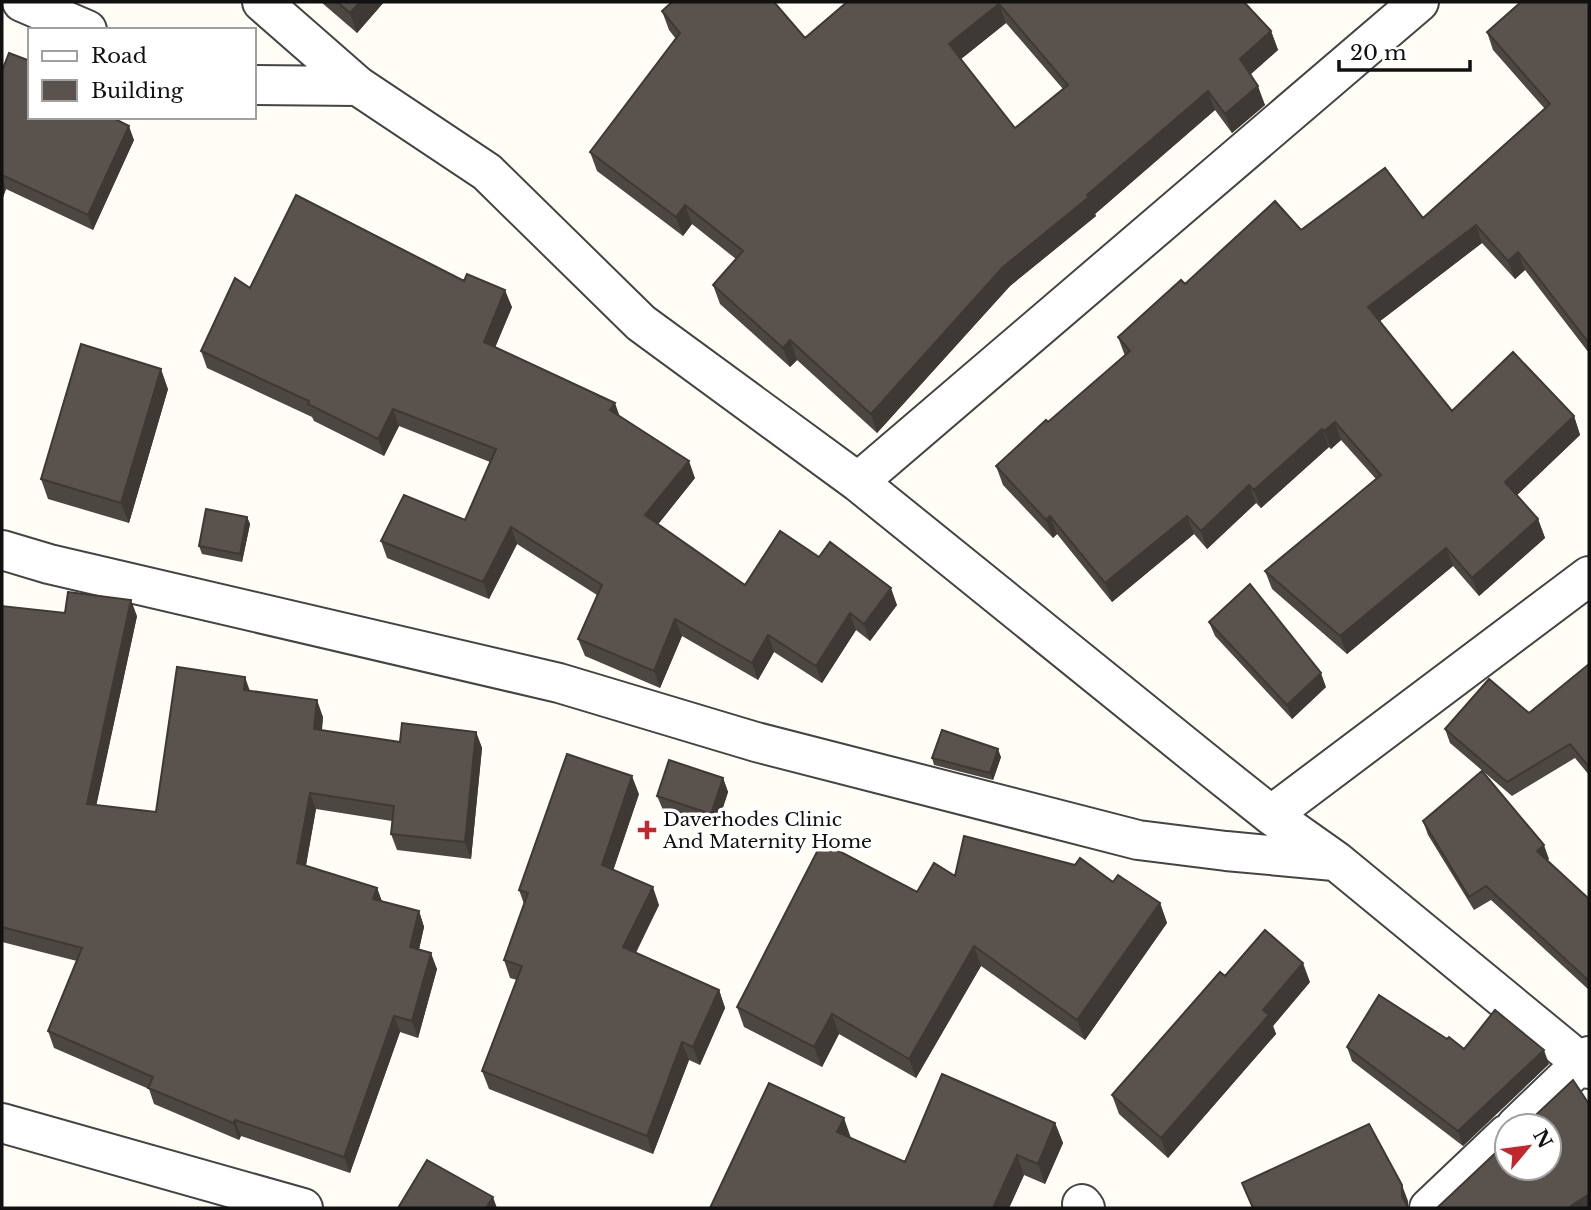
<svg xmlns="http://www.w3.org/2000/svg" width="1591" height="1210" font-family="'Libre Baskerville',serif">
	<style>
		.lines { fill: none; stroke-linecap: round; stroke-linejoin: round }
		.minor-casing { stroke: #444; stroke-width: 42 }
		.minor { stroke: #fff; stroke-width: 38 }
		.wall { fill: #4d4742; fill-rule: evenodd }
		.shaded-wall { fill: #3f3936 }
		.building { fill: #5a524d; stroke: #3f3936; stroke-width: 2; fill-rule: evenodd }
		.poi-dot { fill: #c4262e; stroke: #fff; stroke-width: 2.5 }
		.labels { text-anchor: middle; stroke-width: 7; stroke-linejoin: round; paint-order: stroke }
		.poi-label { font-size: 19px; fill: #111; stroke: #fff; text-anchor: start }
	</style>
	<rect width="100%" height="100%" fill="#fffdf5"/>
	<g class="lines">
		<defs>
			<path id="minor" d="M22,2l65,28
				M262,2l96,84 129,86 154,151 217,159 359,290 54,43 65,46 253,208
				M254,85l104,1
				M858,482l561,-480
				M2,550l47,14 510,119 197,59 382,98 88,11 108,10
				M1271,815l318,-239
				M2,1123l301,85
				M1516,1126l73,-70
				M1082,1204l3,4
				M1429,1208l78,-74"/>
		</defs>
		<use href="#minor" class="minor-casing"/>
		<use href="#minor" class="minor"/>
	</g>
	<path class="wall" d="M321,2h63l-27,31z
		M847,2h397l27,29 7,19 -28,25 15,30 -33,28 -17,-23 -120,104 1,2 -86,70 -133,147 -80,-73 -7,7 -70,-63 -7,-19 23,-26 -44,-35 -9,12 -86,-65 -7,-19 86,-113 -7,-9 -7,-19 143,27zM1006,23l57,66 -48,39 -54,-69z
		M1589,2v351l-64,-83 -10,9 -33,-36 -102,78 72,90 122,5 6,19 -63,60 21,24 7,19 -66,58 -26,-30 -106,88 -75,-65 -7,-18 111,-92 -35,-39 -10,9 -2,-2 -68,61 -5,-5 -49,46 -13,-15 -82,68 -55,-68 -4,4 -50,-53 -7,-19 129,-110 -7,-19 67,-53 116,-54 122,-12 122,-109 -52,-59 -6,-18z
		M2,71l28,46 104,23 -41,90 -87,-41 -4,11z
		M464,281l48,26 -17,41 124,68 76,62 -37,46 87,61 74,-28 78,48 -27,36 -14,-11 -34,53 -48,-31 -16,28 -76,-44 -22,52 -75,-32 -7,-17 19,-44 -80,-51 -28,55 -102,-41 -6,-17 84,-21 25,-58 -91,-36 -15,30 -70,-35 -2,-4 -105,-49 -6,-17 49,-63z
		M168,389l-39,134 -81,-24 -7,-20z
		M247,517l3,7 -8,38 -40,-8 -3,-8z
		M2,606l63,7 72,3 -41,189 60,7 94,-121 73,26 -1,13 78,12 76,-10 6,16 -11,111 -74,-9 -6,-16 1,-13 -76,-12 -10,57 71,22 5,14 37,9 5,16 -5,22 18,20 -19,69 -18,-6 -50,141 -109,-37 -2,4 -85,-36 -5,-15 -95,-41 -6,-17 29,-70 -75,-19z
		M1209,622l117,65 -34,32 -77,-83z
		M1589,664v111l-14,-17 -63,38 -62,-53 -5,-14 84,-16z
		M1001,757l-8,23 -59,-15 -2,-7z
		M723,778l5,14 -12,37 -53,-19 -6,-14z
		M639,794l-26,76 46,35 -23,48 83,37 6,18 -25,57 -11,-5 -36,94 -164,-65 -7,-18 35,-91 -7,-2 -6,-18 20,-56 -5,-14z
		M1423,821l126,38 -2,2 42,38v91l-98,-90 -17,10 -46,-75z
		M955,876l158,6 47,21 7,20 -82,117 -104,-74 -65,112 -77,-44 -17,33 -78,-40 -7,-20 180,-115z
		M1225,976l85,6 -37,44 3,8 -108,124 -49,-44 -7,-19z
		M1447,1039l17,10 85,15 -86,82 -111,-85 -5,-14z
		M1055,1123l8,20 -18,41 -21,-9 -15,33h-299l141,-70 54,24z"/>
	<path class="shaded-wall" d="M360,2h24l-27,31 -7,-20z
		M999,4l7,19 -50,40 -7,-19z
		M1271,31l7,19 -32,28 -6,-19z
		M1258,86l7,19 -33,28 -7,-19z
		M1208,91l7,19 -120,104 1,2 -86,70 -133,147 -6,-19 132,-147z
		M129,126l5,14 -41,90 -5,-15z
		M2,176l4,13 -4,11z
		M685,205l7,19 -9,12 -7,-19z
		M1476,225l6,18 -107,82 -7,-18z
		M1518,252l7,18 -10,9 -7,-18z
		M505,290l7,17 -22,52 -6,-17z
		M790,340l7,20 -7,7 -7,-19z
		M161,369l7,20 -39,134 -8,-20z
		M615,403l6,17 -11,-10z
		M393,409l6,17 -15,30 -6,-17z
		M1574,416l6,19 -68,65 -7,-18z
		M1335,422l6,18 -10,9 -7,-18z
		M1322,429l7,18 -68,61 -7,-18z
		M689,461l6,17 -43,54 -7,-17z
		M1249,485l7,18 -49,46 -6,-18z
		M1050,516l7,18 -4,4 -7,-18z
		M1187,516l7,18 -82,68 -7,-19z
		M247,517l3,7 -8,38 -2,-8z
		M1538,519l7,19 -66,58 -7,-18z
		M511,527l6,17 -28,55 -6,-17z
		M1446,548l7,18 -106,88 -7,-18z
		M891,588l6,17 -27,36 -6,-17z
		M131,600l6,16 -44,205 -6,-17z
		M850,613l6,17 -34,53 -6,-17z
		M675,619l7,17 -22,52 -6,-17z
		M768,635l6,17 -16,28 -6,-17z
		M1321,673l5,14 -34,32 -5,-14z
		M245,677l6,17 -7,-4z
		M317,700l6,17 -3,28 -6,-16z
		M476,732l6,16 -11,111 -6,-17z
		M998,749l3,8 -8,23 -3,-7z
		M632,776l7,18 -30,89 -7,-18z
		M723,778l5,14 -12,37 -5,-15z
		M310,793l6,16 -13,71 -6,-17z
		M1544,845l5,14 -7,6 -5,-14z
		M653,887l6,18 -30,60 -6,-18z
		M377,888l6,16 -10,-5z
		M1160,903l7,20 -82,117 -8,-20z
		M419,911l5,16 -8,36 -6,-16z
		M974,946l7,20 -65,112 -7,-19z
		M431,953l6,16 -19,69 -6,-17z
		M1303,963l7,19 -37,44 3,8 -108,124 -7,-20 102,-128z
		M719,990l6,18 -25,57 -7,-18z
		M832,1014l7,20 -17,33 -8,-20z
		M394,1016l6,16 -50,141 -6,-16z
		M682,1042l7,18 -36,94 -6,-18z
		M1544,1050l5,14 -86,82 -5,-15z
		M844,1118l7,20 -14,-6z
		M235,1120l6,16 -2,4 -6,-17z
		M1055,1123l8,20 -18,41 -7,-20z
		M1017,1155l7,20 -15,33h-16z
		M1402,1185l6,16v7l-6,-12z
		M1589,1194v14h-21z
		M493,1197l4,11h-11z"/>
	<path class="building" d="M337,2h23l-10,11z
		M672,2h102l31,36 42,-36h397l27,29 -31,28 18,27 -33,28 -17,-23 -121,104 2,2 -86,70 -132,147 -81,-74 -7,8 -70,-63 30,-34 -58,-46 -9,12 -86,-65 90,-119 -18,-22zM999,4l69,81 -53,43 -66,-84z
		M1521,2h68v341l-71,-91 -10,9 -32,-36 -108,82 84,104 61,-59 61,64 -69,66 33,37 -66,59 -26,-30 -106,88 -75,-65 116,-96 -46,-53 -11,9 -2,-2 -68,61 -5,-5 -48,46 -14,-15 -82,67 -55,-67 -4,4 -50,-54 50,-46 2,2 82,-71 -12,-14 63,-57 4,4 90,-83 26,29 84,-62 38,50 127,-114 -63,-72z
		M9,53l21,8v56h81l18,9 -41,89 -86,-40v-104z
		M296,195l168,86 3,-7 38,16 -21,52 131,61 -5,7 79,51 -44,54 100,70 35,-54 39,26 11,-15 61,46 -27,36 -14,-11 -34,53 -48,-31 -16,28 -77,-44 -21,52 -76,-32 24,-54 -91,-58 -28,55 -102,-41 23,-46 61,25 31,-71 -103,-40 -15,30 -70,-35 1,-3 -108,-50 34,-73 15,10z
		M81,344l80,25 -40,134 -80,-24z
		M206,509l41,8 -7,37 -41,-8z
		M1250,584l71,89 -34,32 -78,-83z
		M68,592l63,8 -44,204 69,8 21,-145 68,10 -1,13 73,10 -3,29 86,13 2,-19 74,9 -11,110 -74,-8 3,-28 -84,-13 -13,70 80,25 -4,11 46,12 -9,36 21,6 -19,68 -18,-5 -50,141 -109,-37 -2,3 -85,-35 5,-11 -105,-46 34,-83 -80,-21v-321l63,7z
		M1589,664v103l-19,-23 -63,38 -62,-53 44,-50 40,34z
		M942,730l56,19 -8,24 -58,-15z
		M567,754l65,22 -30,89 51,22 -30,60 96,43 -26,57 -11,-5 -35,94 -165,-65 40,-105 -18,-6 24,-67 -9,-3z
		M669,760l54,18 -12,36 -54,-18z
		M1482,771l62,74 -7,6 52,48v82l-103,-95 -17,11 -46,-76z
		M964,836l111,29 5,-7 33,24 5,-7 42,28 -83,117 -103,-74 -65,113 -77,-45 -18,33 -77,-40 85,-165 95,50 17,-29 21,13z
		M1265,930l38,33 -40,47 6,5 -108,123 -49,-43 108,-123 5,4z
		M1379,995l68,44 2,-2 15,12 31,-39 49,40 -86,81 -111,-84z
		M942,1074l113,49 -17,41 -21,-9 -24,53h-283l59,-125 75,35 -7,14 68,30z
		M1573,1080l16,24v90l-21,14h-131l70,-66v26h42v-42h-25z
		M1369,1124l33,61v11l5,10 3,2h-157l-11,-25z
		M427,1160l66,37 -7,11h-88z"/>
	<path class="poi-dot" d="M643.5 819.5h7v7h7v7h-7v7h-7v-7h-7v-7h7z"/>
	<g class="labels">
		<g class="poi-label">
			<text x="663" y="826">Daverhodes Clinic<tspan x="663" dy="22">And Maternity Home</tspan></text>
		</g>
	</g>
	<rect width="1591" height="1210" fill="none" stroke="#111111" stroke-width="7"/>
	<rect x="28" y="28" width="228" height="91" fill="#ffffff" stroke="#a0a0a0" stroke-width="2"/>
	<rect x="42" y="51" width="35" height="10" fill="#ffffff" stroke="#a0a0a0" stroke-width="2"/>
	<text x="91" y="63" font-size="21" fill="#111111">Road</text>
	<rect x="42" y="80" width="35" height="21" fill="#5a524d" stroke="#a0a0a0" stroke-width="2"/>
	<text x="91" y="98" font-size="21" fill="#111111">Building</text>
	<g transform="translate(1528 1147) rotate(61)"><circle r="33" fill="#ffffff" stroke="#a0a0a0" stroke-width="2"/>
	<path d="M0-5L12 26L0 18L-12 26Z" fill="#c4262e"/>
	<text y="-10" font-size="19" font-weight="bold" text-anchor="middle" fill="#111111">N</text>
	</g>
	<path d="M1339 60v10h131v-10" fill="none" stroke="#111111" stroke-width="3.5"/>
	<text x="1350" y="60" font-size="21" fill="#111111" stroke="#ffffff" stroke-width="5" paint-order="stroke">20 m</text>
</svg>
